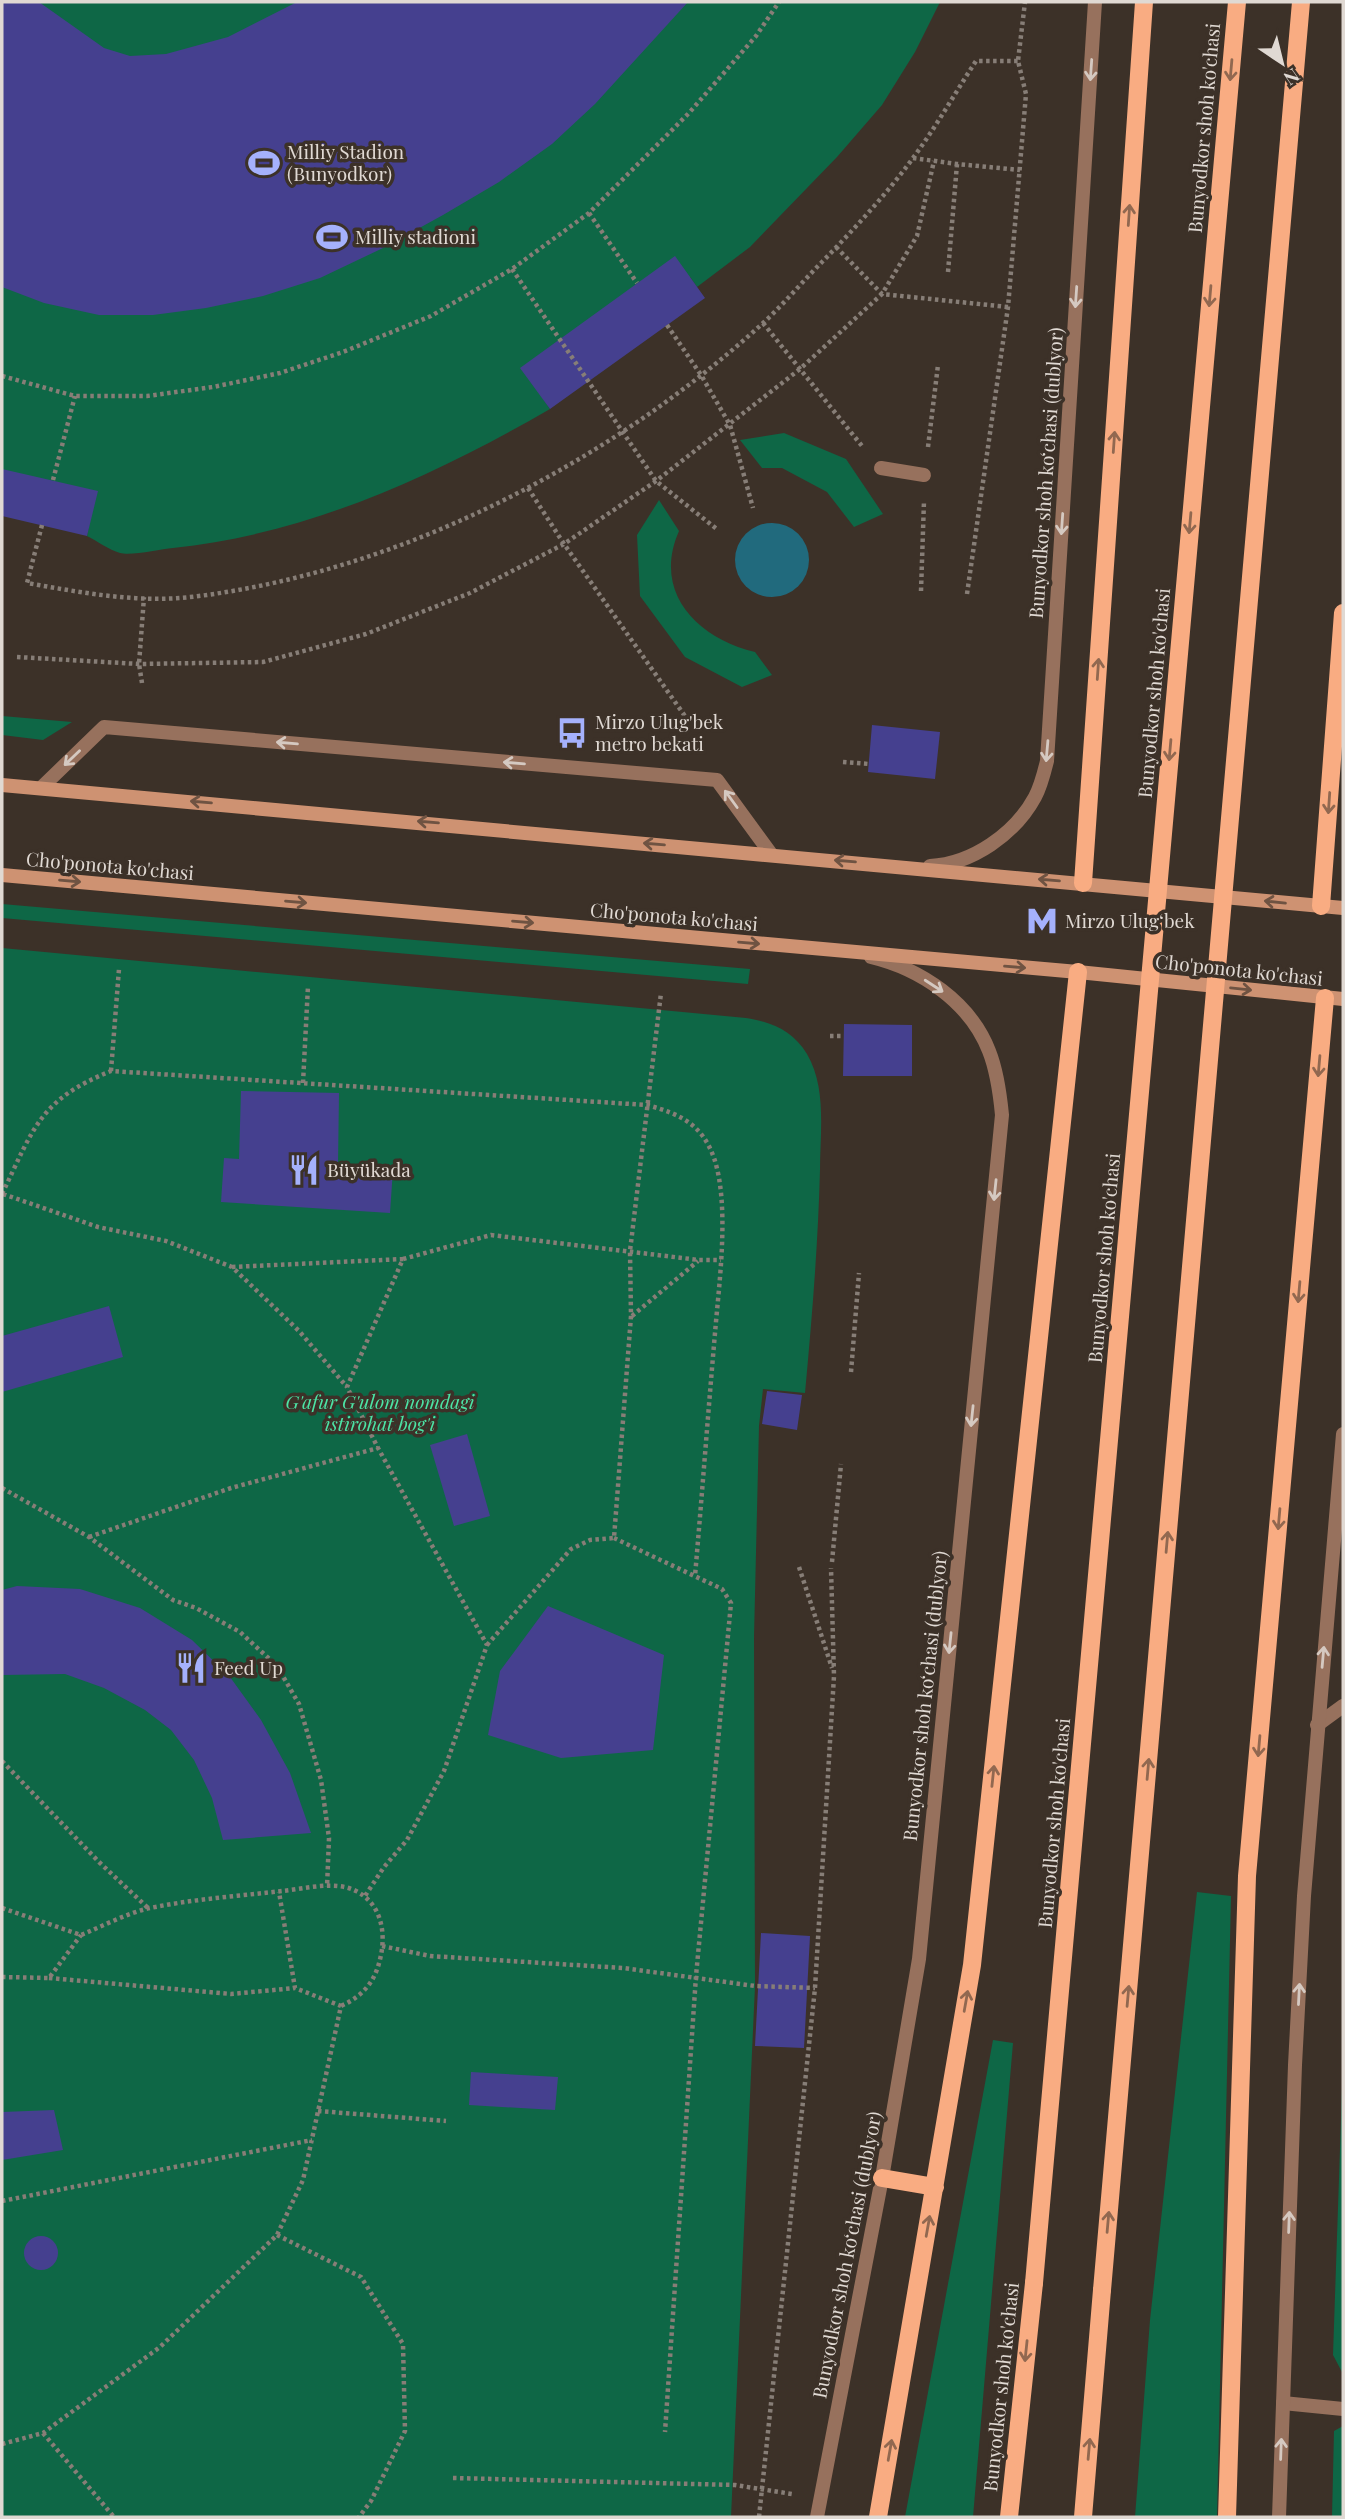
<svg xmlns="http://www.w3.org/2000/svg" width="1345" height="2519" font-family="'Playfair Display',serif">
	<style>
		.green { fill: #0e6746 }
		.water { fill: #216a7d }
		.building { fill: #45408f }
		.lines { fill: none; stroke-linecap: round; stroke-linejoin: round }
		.path { stroke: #877e77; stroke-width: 4.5; stroke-dasharray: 3.5 3.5; stroke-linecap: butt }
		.service { stroke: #97715d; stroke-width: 14 }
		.pedestrian { stroke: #97715d; stroke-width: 14 }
		.tertiary { stroke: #97715d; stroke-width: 14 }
		.secondary { stroke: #ce9272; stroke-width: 14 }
		.primary { stroke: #f9ac82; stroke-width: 18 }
		.primary-bridge { stroke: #f9ac82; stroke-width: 18 }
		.oneway { stroke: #d5c9c1 }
		.oneway2 { stroke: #916850 }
		.oneway3 { stroke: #6f5342 }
		.labels { text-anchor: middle; stroke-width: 7; stroke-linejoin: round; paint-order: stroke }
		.street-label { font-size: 19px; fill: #e0d9d3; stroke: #3c3128 }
		.poi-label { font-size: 19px; fill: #e0d9d3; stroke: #3c3128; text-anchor: start }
		.park-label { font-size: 19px; font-style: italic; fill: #4ce4a5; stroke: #3c3128 }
	</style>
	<rect width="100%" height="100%" fill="#3c3128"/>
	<path class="green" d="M2,2h938l-25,50 -33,53 -45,52 -87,90 -53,40 -7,-10 -154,111 14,21c-116,67 -242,125 -377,139 -13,1 -41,8 -53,5 -11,-3 -23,-12 -33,-17l6,-31 -91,-5z
		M784,433l62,26 37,55 -29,13 -27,-35 -45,-24h-20l-22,-28z
		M659,500l20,31c-27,61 18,107 76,121l17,23 -30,12 -57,-30 -45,-61 -3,-61z
		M2,716l70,6 -29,18 -41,-5z
		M2,904l748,65 -2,15 -746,-66z
		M2,948l744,70c26,4 47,13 61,36 20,34 13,79 13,116 -2,75 -8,148 -15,223l-42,-4 -4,37 -5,211 1,349 -24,531h-729z
		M1197,1892l34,4 -14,621h-82l15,-197z
		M993,2040l20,3 -40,474h-68z
		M1343,2060v314l-10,-19z
		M1343,2426v91h-11l2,-86z"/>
	<path class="water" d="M735 560a37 37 0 1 1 74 0a37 37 0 1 1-74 0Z"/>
	<path class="building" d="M2,2h37l65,46 26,8 36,-2 62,-17 69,-35h391l-93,102 -43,40 -53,38 -56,33 -60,33 -63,30 -57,18 -57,12 -53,7h-54l-55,-12 -42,-16z
		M675,256l30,42 -155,111 -30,-41z
		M2,469l96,22 -11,45 -85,-20z
		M872,725l68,7 -5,47 -67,-7z
		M844,1024l68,1v51h-69z
		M241,1091l98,2 -1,72 55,4 -3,44 -169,-11 3,-44 15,1z
		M109,1306l14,51 -121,35v-56z
		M767,1391l35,4 -5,35 -35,-6z
		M467,1434l23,82 -36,10 -24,-81z
		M17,1586l63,3 60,19 52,32 38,37 31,43 29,53 21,60 -88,7 -11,-42 -18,-38 -23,-30 -26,-20 -41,-22 -39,-14 -63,1v-85z
		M548,1606l116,49 -11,95 -92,8 -73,-23 12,-64z
		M761,1933l49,3 -6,112 -49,-2z
		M471,2072l87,5 -3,33 -86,-5z
		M54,2110l9,40 -61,10v-48z
		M24 2253a17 17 0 1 1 34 0a17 17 0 1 1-34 0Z"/>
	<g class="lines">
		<path class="path" d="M913,158l44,6 63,6
			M589,213l48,70
			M836,247l46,47 35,-58 17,-75
			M512,269l144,212 62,49
			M948,272l9,-108
			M763,323l99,123
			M667,325l34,50 29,50 23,83
			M2,376l73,20h72l66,-9 67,-14 63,-21 88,-36 81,-47 77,-56 100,-100 67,-77 23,-34
			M928,447l10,-82
			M53,480l22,-84
			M528,488l36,56 123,175
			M42,525l-15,58c57,10 114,21 172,13 204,-26 411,-134 563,-272 21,-19 40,-42 60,-62 32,-33 64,-67 91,-104 23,-31 42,-65 63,-97h42
			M921,591l3,-90
			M967,594l41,-287 18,-213 -8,-33 7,-59
			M17,657l122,7 124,-2 103,-28 104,-41 94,-49 92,-63 144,-112 82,-75 126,13
			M142,683l-3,-19 5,-67
			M843,762l26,2
			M830,1036h14
			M111,1071l8,-102
			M303,1083l5,-97
			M2,1194c32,-66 37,-94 109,-123l536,34c33,9 55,19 67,53 16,47 5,126 1,175 -7,81 -13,162 -20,243
			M3,1194l95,33 68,14 66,26 67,64 48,56
			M403,1259l88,-24 208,25h22
			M232,1267l171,-8 -56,128 31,61 109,197 -43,126 -37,69 -23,27 -19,29
			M632,1316l66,-55
			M851,1372l8,-99
			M2,1488l87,49 84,63 23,8 44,24 37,34 22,38 22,76 8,58 -2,49
			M89,1537l142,-49 147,-40
			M614,1538l108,51 9,14 -35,373 -31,456
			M832,1562l9,-98
			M799,1567l33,101
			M487,1645l84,-96 19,-9 24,-2 17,-222 -1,-65 31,-258
			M2,1761l97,101 49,46
			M2,1908l79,27c22,-9 46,-22 69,-27 44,-9 89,-12 132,-17 23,-2 53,-11 74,0 24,12 30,39 25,64 -5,25 -16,40 -40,51
			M382,1946l48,10 193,12 132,18 60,2
			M2,1977l47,1 32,-43
			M49,1978l182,16 64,-6
			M318,2111l128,10
			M2,2201l310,-61
			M277,2235l84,42 42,67 2,87 -34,70 -12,16
			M43,2433l71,84
			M2,2444l41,-11 117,-86 117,-112 26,-55 38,-174 -46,-18 -16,-96
			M453,2478l282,7 57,9
			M759,2517l56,-529 19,-312 -3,-108"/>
		<path class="service" d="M41,788l63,-61 613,53 54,74
			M1317,1725l26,-19
			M1283,2403l60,6"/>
		<path class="pedestrian" d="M881,468l43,7"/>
		<path class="tertiary" d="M930,866c42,-2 85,-32 105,-69 6,-11 9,-24 12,-36l48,-759
			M817,2517l65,-339 37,-219 83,-844c-2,-21 -5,-44 -13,-64 -19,-49 -68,-82 -118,-94
			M1279,2517l16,-452 9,-169 39,-462"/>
		<path class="secondary" d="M2,785l1341,123
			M2,875l1076,97 265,27"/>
		<path class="primary" d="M1083,883l61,-881
			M1321,906l22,-293
			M882,2178l53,9
			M878,2517l94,-552 106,-993
			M1009,2517l25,-234
			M1083,2517l19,-227
			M1227,2517l20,-641 78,-878"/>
		<path class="primary-bridge" d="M1034,2283l203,-2281
			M1102,2290l199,-2288"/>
	</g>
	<defs><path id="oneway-shaft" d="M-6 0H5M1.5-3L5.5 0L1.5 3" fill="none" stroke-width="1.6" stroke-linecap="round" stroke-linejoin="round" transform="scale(1.75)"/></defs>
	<g class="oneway">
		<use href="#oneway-shaft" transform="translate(1091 70) rotate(94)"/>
		<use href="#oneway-shaft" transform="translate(1076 297) rotate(94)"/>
		<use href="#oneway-shaft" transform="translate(1062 524) rotate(94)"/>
		<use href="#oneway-shaft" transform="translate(287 743) rotate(-175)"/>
		<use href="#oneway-shaft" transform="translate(1047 751) rotate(95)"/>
		<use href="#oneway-shaft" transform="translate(72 758) rotate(136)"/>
		<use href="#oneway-shaft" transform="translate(514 763) rotate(-175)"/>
		<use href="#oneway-shaft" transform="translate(731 799) rotate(-126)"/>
		<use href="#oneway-shaft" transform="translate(934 986) rotate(33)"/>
		<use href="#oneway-shaft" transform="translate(995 1190) rotate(96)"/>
		<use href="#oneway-shaft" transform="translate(972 1416) rotate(96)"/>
		<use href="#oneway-shaft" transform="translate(950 1643) rotate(96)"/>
		<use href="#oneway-shaft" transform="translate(1323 1657) rotate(-85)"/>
		<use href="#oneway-shaft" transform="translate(1299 1994) rotate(-87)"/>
		<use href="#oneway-shaft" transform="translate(1289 2222) rotate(-88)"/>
		<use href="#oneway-shaft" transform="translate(1281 2449) rotate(-88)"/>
	</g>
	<g class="oneway2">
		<use href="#oneway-shaft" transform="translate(1231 70) rotate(95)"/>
		<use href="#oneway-shaft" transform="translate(1129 215) rotate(-86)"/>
		<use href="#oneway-shaft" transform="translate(1210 296) rotate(95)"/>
		<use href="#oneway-shaft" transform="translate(1114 442) rotate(-86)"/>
		<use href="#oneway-shaft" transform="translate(1190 523) rotate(95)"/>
		<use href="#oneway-shaft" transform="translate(1098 669) rotate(-86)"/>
		<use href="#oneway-shaft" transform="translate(1170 750) rotate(95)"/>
		<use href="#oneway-shaft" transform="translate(1329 803) rotate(94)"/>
		<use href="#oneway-shaft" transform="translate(1319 1066) rotate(95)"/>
		<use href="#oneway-shaft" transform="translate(1299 1292) rotate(95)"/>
		<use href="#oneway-shaft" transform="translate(1279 1519) rotate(95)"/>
		<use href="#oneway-shaft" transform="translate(1167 1542) rotate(-85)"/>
		<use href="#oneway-shaft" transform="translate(1259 1746) rotate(95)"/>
		<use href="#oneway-shaft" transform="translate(1148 1769) rotate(-85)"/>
		<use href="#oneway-shaft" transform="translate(993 1776) rotate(-84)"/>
		<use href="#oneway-shaft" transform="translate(1128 1996) rotate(-85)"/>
		<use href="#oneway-shaft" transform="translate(966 2001) rotate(-80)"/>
		<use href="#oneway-shaft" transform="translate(1108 2222) rotate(-85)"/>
		<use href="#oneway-shaft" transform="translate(928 2226) rotate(-80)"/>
		<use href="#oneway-shaft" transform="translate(1026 2351) rotate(96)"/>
		<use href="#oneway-shaft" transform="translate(1089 2449) rotate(-85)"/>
		<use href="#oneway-shaft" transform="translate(890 2450) rotate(-80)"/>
	</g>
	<g class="oneway3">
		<use href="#oneway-shaft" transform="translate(201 802) rotate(-175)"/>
		<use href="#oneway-shaft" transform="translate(428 822) rotate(-175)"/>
		<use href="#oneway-shaft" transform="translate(654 844) rotate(-175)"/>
		<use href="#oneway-shaft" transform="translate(845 861) rotate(-175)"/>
		<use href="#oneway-shaft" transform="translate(1049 880) rotate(-175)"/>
		<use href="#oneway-shaft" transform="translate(70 881) rotate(5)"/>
		<use href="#oneway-shaft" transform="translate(296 902) rotate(5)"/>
		<use href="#oneway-shaft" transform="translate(1275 902) rotate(-174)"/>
		<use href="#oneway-shaft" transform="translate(523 922) rotate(5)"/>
		<use href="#oneway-shaft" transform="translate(749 943) rotate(5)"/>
		<use href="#oneway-shaft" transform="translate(1015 967) rotate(5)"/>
		<use href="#oneway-shaft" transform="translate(1241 989) rotate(6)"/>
	</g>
	<defs>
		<symbol id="stadium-bare" viewBox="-9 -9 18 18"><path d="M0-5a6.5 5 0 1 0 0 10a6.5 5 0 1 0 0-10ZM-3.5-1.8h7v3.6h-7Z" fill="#a5b1fc" stroke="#3c3128" stroke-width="2.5" paint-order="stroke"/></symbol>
		<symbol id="bus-bare" viewBox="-9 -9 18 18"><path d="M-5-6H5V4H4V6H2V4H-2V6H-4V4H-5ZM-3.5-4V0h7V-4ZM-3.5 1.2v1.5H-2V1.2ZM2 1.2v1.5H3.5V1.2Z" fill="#a5b1fc" stroke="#3c3128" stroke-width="2.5" paint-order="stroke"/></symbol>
		<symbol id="metro-bare" viewBox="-9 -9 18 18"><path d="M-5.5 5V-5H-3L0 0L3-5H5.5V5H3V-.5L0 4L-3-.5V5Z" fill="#a5b1fc" stroke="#3c3128" stroke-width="2.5" paint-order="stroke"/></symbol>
		<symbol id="restaurant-bare" viewBox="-9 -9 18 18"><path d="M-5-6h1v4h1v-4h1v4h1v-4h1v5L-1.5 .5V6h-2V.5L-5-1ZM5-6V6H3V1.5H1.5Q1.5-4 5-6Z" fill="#a5b1fc" stroke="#3c3128" stroke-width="2.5" paint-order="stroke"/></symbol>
	</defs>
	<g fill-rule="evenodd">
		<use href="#stadium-bare" x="242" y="141" width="44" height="44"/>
		<use href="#stadium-bare" x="310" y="215" width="44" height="44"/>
		<use href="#bus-bare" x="550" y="711" width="44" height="44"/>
		<use href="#metro-bare" x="1020" y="899" width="44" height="44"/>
		<use href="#restaurant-bare" x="282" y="1148" width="44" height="44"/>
		<use href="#restaurant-bare" x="169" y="1646" width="44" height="44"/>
	</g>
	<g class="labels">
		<g class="street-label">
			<text transform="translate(1204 128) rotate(-85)" y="7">Bunyodkor shoh ko'chasi</text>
			<text transform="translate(1046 473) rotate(-86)" y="7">Bunyodkor shoh koʻchasi (dublyor)</text>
			<text transform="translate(1154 693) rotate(-85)" y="7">Bunyodkor shoh ko'chasi</text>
			<text transform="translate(110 866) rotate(5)" y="7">Cho'ponota ko'chasi</text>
			<text transform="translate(674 917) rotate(5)" y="7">Cho'ponota ko'chasi</text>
			<text transform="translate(1239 970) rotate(6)" y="7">Cho'ponota ko'chasi</text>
			<text transform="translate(1104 1258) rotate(-85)" y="7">Bunyodkor shoh ko'chasi</text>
			<text transform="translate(925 1696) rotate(-84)" y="7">Bunyodkor shoh koʻchasi (dublyor)</text>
			<text transform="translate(1054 1823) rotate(-85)" y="7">Bunyodkor shoh ko'chasi</text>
			<text transform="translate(847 2255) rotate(-79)" y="7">Bunyodkor shoh koʻchasi (dublyor)</text>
			<text transform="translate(1001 2387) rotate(-84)" y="7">Bunyodkor shoh ko'chasi</text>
		</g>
		<g class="poi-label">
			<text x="287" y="159">Milliy Stadion<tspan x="287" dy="22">(Bunyodkor)</tspan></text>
			<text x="355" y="244">Milliy stadioni</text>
			<text x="595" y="729">Mirzo Ulug'bek<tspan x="595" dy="22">metro bekati</tspan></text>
			<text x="1065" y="928">Mirzo Ulugʻbek</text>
			<text x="327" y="1177">Büyükada</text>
			<text x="214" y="1675">Feed Up</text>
		</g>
		<g class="park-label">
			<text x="380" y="1409">G'afur G'ulom nomdagi<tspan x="380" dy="22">istirohat bog'i</tspan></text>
		</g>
	</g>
	<rect width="1345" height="2519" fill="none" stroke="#e0d9d3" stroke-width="7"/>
	<g transform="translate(1282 63) rotate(145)" stroke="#3c3128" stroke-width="5" paint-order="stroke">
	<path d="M0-5L12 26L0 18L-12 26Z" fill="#e0d9d3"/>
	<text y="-10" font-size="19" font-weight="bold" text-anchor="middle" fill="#e0d9d3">N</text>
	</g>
</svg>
